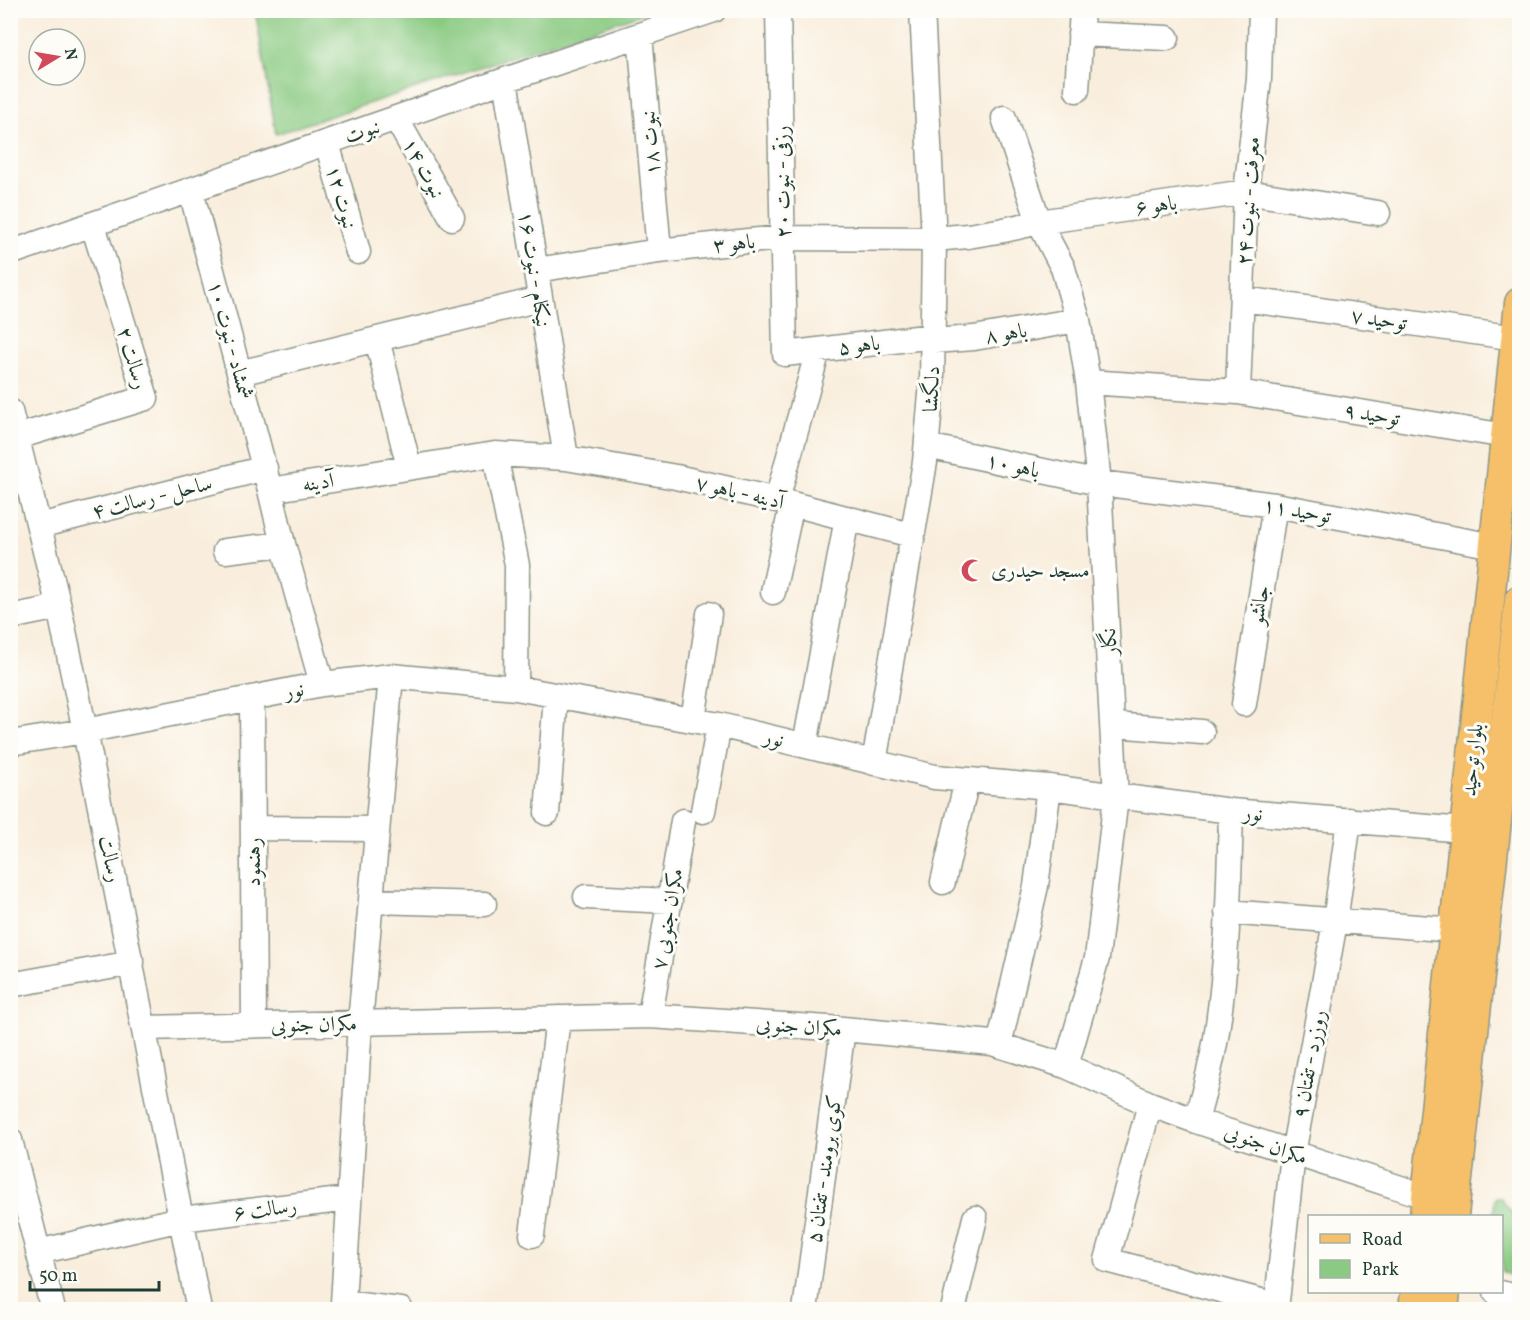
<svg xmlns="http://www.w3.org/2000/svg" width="1530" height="1320" font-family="Vollkorn,Amiri,serif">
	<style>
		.green { fill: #8aca82; stroke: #54845b; stroke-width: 1.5 }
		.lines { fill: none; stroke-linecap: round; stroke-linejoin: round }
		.minor-casing { stroke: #8c9688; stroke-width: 27 }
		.major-casing { stroke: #8c9688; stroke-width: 33 }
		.minor { stroke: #fff; stroke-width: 24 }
		.major { stroke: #f6c06b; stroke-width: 30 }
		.labels { text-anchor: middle; stroke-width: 6; stroke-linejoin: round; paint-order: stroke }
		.street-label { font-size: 21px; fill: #1f3d34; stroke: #fdfcf7 }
		.poi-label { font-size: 21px; fill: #1f3d34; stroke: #fdfcf7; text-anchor: start }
	</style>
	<rect width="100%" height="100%" fill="#fdfcf7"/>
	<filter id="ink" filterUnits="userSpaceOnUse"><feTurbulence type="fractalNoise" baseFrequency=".0167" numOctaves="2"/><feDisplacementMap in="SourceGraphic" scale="12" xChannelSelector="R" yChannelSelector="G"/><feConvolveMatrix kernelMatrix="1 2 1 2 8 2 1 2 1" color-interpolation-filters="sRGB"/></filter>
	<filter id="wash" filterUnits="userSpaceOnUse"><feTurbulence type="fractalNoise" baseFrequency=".008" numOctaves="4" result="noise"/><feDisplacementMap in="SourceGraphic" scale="24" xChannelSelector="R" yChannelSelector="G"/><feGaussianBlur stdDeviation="1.35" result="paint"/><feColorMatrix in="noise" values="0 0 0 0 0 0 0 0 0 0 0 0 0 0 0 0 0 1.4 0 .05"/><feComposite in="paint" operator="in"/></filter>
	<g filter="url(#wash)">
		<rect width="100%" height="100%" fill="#f9eedd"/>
		<path class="green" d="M255,10h396v1l-375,123z
			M1495,1198h6l18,25v56l-17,-7v-56h-9z"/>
	</g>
	<g filter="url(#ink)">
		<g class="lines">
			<defs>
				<path id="minor" d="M778,10l7,344 148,-18
					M1080,34l87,4
					M640,35l19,216
					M505,80l61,378
					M1077,90l5,-80
					M396,118l56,100
					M1004,118l35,104 24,46 15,52 10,62 11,101 17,314 -19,161 -31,108
					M327,143l31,109
					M191,191l79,299
					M10,253l495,-173 209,-70
					M536,270l123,-19 89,-10 36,-3 150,1 34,-3 36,-6 35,-8 207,-30 132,21
					M1243,299l273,39
					M377,339l32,128
					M933,341l41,-3 104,-18
					M239,373l301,-74
					M1088,382l150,10 268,44
					M1238,392l8,-200 13,-113 2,-69
					M10,411l49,196 26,124 114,579
					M17,437l129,-39 -53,-173
					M927,446l172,37 176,22 219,41
					M495,454l22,111 -1,123
					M777,500l41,-150
					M39,526l226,-58
					M225,551l58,-7
					M773,592l19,-88
					M10,617l49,-10
					M391,676l-31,347 -17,280 58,7
					M322,684l-39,-140 -13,-54 225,-36 71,4 110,19 101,23 134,35
					M252,698l2,327
					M1244,704l31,-199
					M693,720l16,-106
					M1114,725l88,7
					M10,743l75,-12 237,-47 69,-8 125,12 203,37 216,52 114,10 182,24 234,19
					M805,745l42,-227
					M874,763l51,-301 7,-79 2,-144 -12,-229
					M703,811l16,-86
					M547,813l9,-117
					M253,828l124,1
					M943,882l24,-102
					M586,897l84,4
					M371,901l113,3
					M1227,912l228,18
					M10,985l122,-22
					M650,1016l33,-195
					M144,1028l506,-12 193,13 149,14 74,23 84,38 46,17 247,81
					M999,1045l37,-159 13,-99
					M1150,1104l-43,156 169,45
					M1196,1121c8,-30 17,-60 21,-90 11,-73 12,-146 14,-220
					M10,1140l43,170
					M532,1235l26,-217
					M38,1252l143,-33 168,-20
					M1496,1292l24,6
					M805,1310l38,-281
					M953,1310l22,-92
					M1276,1310l17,-156 42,-232 14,-102"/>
				<path id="major" d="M1425,1216l95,-913
					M1453,1216l67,-616
					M1414,1310l2,-18
					M1443,1310l2,-18"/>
			</defs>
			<use href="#minor" class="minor-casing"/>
			<use href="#major" class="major-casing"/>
			<use href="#minor" class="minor"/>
			<use href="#major" class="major"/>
		</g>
	</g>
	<defs>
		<symbol id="mosque-bare" viewBox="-9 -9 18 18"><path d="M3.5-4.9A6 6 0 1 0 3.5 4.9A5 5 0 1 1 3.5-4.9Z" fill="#d1495b" stroke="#fdfcf7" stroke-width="2.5" paint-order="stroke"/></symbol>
	</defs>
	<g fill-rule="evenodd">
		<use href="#mosque-bare" x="956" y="554" width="33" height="33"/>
	</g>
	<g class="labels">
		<g class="street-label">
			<text transform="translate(362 131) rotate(-20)" y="7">نبوت</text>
			<text transform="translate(650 143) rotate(-95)" y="7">نبوت ۱۸</text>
			<text transform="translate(424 168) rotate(61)" y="7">نبوت ۱۴</text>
			<text transform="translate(782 182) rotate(-91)" y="7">رزقی - نبوت ۲۰</text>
			<text transform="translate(342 197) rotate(74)" y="7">نبوت ۱۲</text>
			<text transform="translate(1248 201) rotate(-86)" y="7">معرفت - نبوت ۲۴</text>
			<text transform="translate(1156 205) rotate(-8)" y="7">باهو ۶</text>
			<text transform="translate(734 243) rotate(-6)" y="7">باهو ۳</text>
			<text transform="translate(535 269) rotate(81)" y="7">نیکنام - نبوت ۱۶</text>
			<text transform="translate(1379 319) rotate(8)" y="7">توحید ۷</text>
			<text transform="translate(1006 333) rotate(-9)" y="7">باهو ۸</text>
			<text transform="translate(231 340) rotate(75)" y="7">شمشاد - نبوت ۱۰</text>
			<text transform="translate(859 345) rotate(-7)" y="7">باهو ۵</text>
			<text transform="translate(133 358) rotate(74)" y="7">رسالت ۲</text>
			<text transform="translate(931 389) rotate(-87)" y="7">دلگشا</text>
			<text transform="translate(1372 414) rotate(9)" y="7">توحید ۹</text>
			<text transform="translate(1013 465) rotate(12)" y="7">باهو ۱۰</text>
			<text transform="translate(318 482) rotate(-9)" y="7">آدینه</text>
			<text transform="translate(740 492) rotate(13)" y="7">آدینه - باهو ۷</text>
			<text transform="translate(152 497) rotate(-14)" y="7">ساحل - رسالت ۴</text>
			<text transform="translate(1297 510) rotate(10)" y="7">توحید ۱۱</text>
			<text transform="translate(1259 605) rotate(-81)" y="7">جانشو</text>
			<text transform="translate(1109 642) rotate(-94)" y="7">نگار</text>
			<text transform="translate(294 690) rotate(-11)" y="7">نور</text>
			<text transform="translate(774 738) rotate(14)" y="7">نور</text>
			<text transform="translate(1472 760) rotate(-84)" y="7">بلوار توحید</text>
			<text transform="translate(1253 813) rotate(4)" y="7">نور</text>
			<text transform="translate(111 859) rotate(79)" y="7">رسالت</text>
			<text transform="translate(253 862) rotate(-90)" y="7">رهنمود</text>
			<text transform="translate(667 919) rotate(-80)" y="7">مکران جنوبی ۷</text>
			<text transform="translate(314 1024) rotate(-1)" y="7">مکران جنوبی</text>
			<text transform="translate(799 1026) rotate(4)" y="7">مکران جنوبی</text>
			<text transform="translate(1309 1064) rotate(-80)" y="7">روزرد - تفتان ۹</text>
			<text transform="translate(1266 1144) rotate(19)" y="7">مکران جنوبی</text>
			<text transform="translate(824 1169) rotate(-82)" y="7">کوی برومند - تفتان ۵</text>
			<text transform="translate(265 1209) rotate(-7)" y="7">رسالت ۶</text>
		</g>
		<g class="poi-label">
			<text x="991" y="577">مسجد حیدری</text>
		</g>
	</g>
	<rect width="1530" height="1320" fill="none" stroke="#fdfcf7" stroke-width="36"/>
	<rect x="1308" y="1215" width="195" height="78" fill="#fdfcf7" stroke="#a4b0a9" stroke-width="1.5"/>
	<rect x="1320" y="1234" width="30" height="9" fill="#f6c06b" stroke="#a4b0a9" stroke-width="1.5"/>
	<text x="1362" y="1245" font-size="18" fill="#1f3d34">Road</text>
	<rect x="1320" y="1260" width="30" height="18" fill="#8aca82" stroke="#a4b0a9" stroke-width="1.5"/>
	<text x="1362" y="1275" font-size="18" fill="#1f3d34">Park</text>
	<g transform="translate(57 57) rotate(79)"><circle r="28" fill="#fdfcf7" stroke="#a4b0a9" stroke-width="1.5"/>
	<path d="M0-4.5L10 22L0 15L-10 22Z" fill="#d1495b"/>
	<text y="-9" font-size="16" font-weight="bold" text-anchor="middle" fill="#1f3d34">N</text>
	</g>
	<path d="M30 1281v9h129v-9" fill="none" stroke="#1f3d34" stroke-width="3"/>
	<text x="39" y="1281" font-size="18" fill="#1f3d34" stroke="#fdfcf7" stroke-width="4.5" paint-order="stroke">50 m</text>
</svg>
